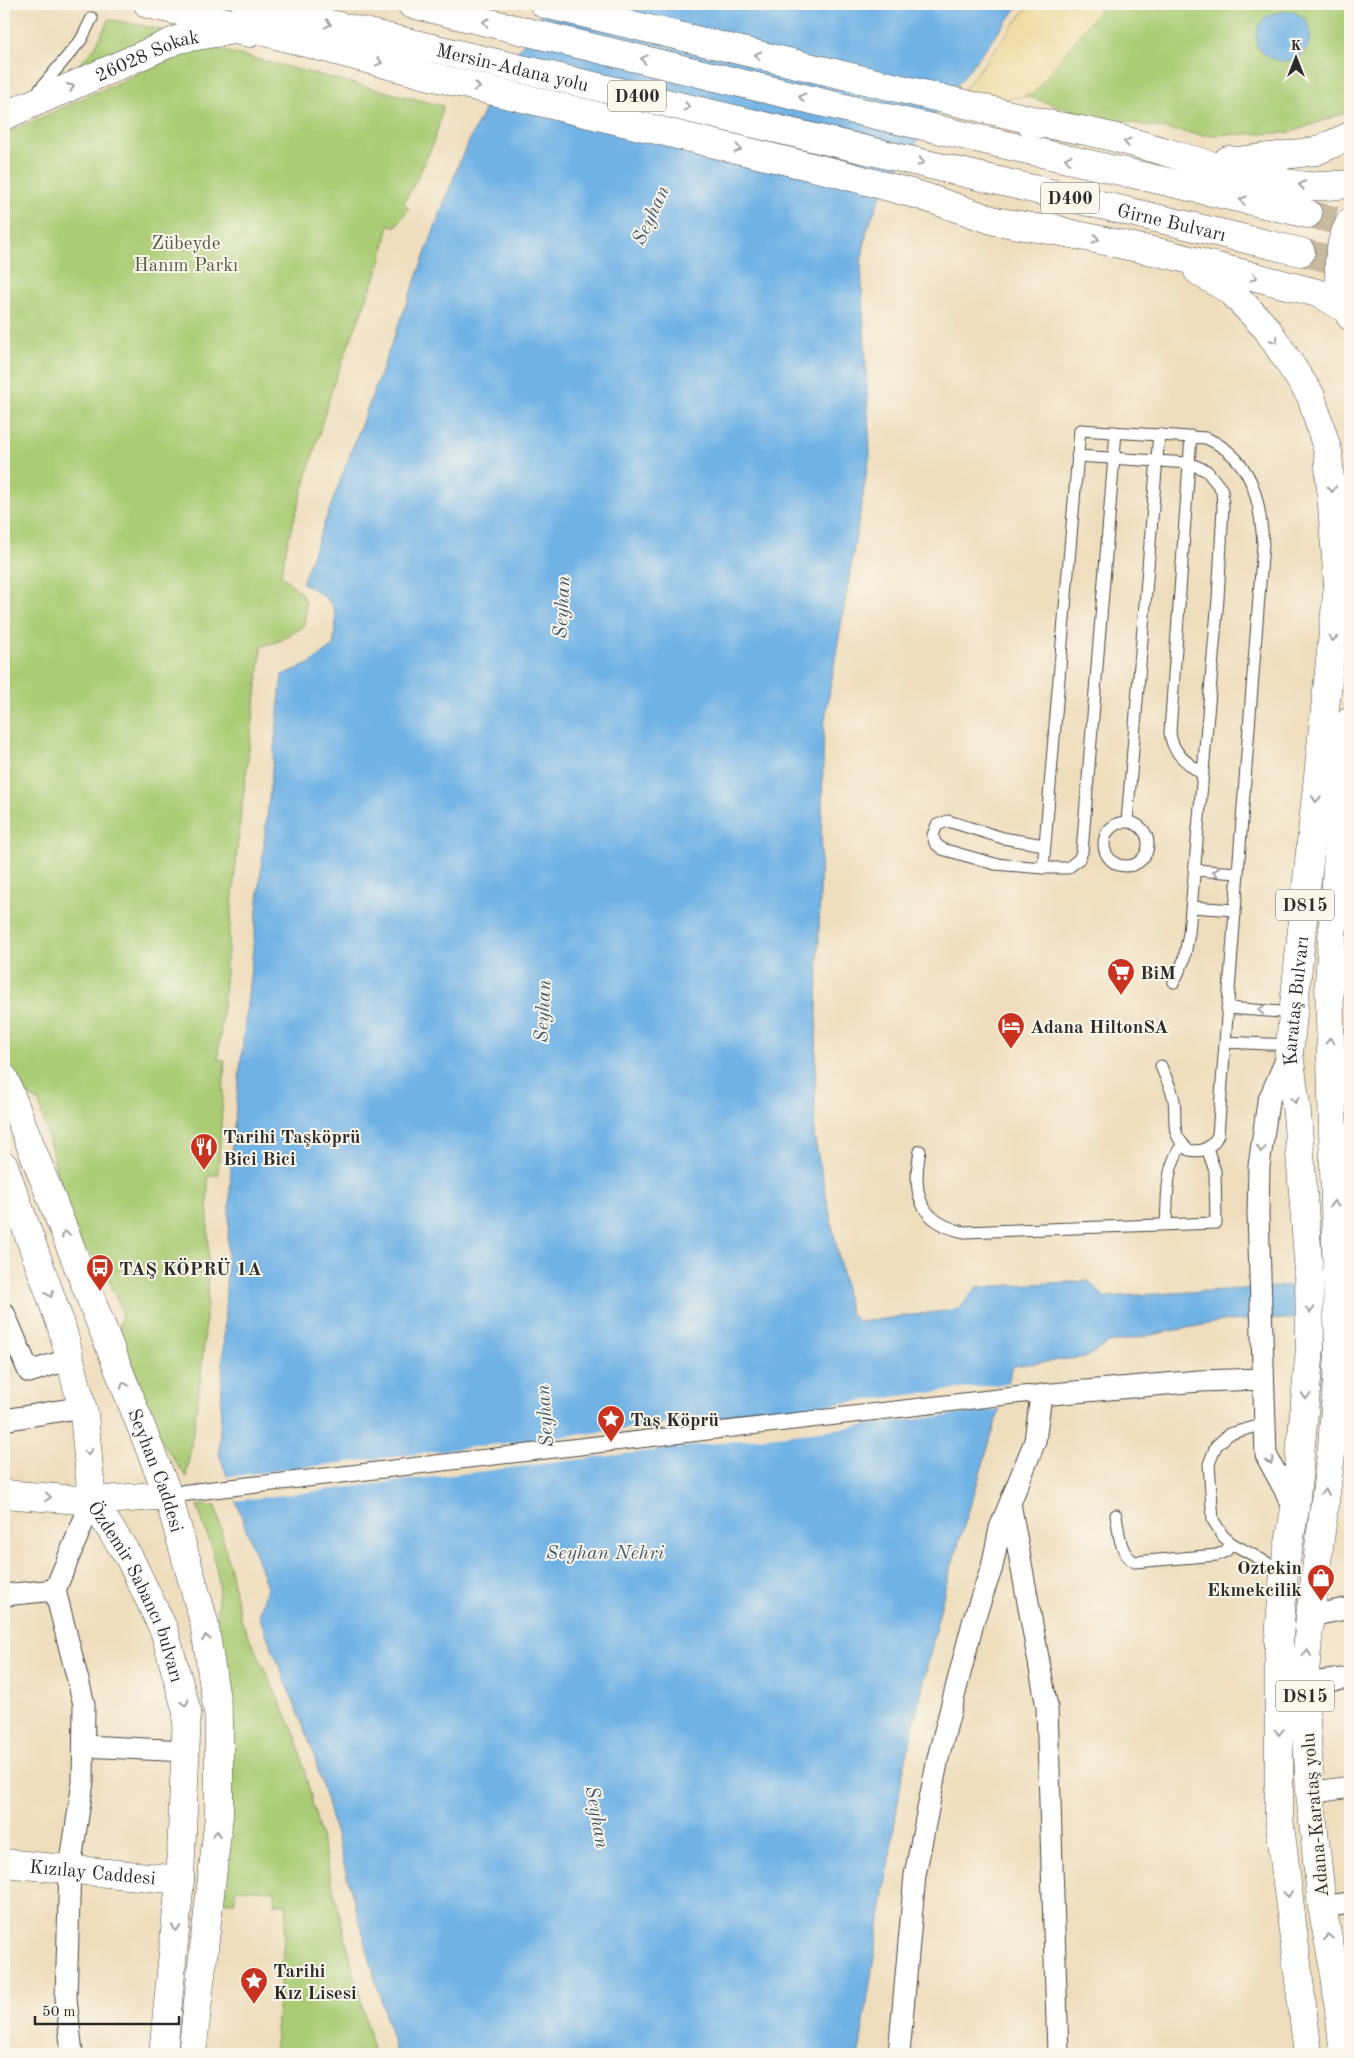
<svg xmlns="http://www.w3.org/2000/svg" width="1354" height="2058" font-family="'Old Standard TT',serif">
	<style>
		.green { fill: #aacc75; stroke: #6a7c50 }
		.sand { fill: #eeda9e; stroke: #8c8264 }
		.water { fill: #71b2e5; stroke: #4e6e88 }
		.pier { fill: #efdebd }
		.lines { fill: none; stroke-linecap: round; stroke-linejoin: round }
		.trunk-tunnel { stroke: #c8baa0; stroke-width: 28; stroke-dasharray: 28 14; stroke-linecap: butt }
		.service-casing { stroke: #484641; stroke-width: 13 }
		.pedestrian-casing { stroke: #484641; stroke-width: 18 }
		.minor-casing { stroke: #484641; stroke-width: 23 }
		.tertiary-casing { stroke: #484641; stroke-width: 29 }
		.secondary-casing { stroke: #484641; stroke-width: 29 }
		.primary-casing { stroke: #484641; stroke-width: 29 }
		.trunk-casing { stroke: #484641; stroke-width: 29 }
		.service { stroke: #fff; stroke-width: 11 }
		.pedestrian { stroke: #fff; stroke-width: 16 }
		.minor { stroke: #fff; stroke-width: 21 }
		.tertiary { stroke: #fff; stroke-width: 28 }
		.secondary { stroke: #fff; stroke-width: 28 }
		.primary { stroke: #fff; stroke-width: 28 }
		.trunk { stroke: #fff; stroke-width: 28 }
		.oneway { stroke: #a0a0a0 }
		.labels { text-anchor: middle; stroke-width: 4; stroke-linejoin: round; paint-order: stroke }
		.shield { fill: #fbf7ec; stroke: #696865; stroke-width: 1 }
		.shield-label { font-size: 18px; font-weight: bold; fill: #2b2b2b }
		.street-label { font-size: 19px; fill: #2b2b2b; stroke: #fbf7ec }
		.park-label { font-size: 19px; fill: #515b41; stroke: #fbf7ec }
		.poi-label { font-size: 19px; font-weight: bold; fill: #2b2b2b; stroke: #fbf7ec; text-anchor: start }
		.water-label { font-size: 20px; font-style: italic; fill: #445a6c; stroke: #fbf7ec }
	</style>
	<rect width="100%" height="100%" fill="#fbf7ec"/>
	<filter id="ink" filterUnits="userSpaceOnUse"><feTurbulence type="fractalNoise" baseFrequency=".02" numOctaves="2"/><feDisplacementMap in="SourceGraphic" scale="10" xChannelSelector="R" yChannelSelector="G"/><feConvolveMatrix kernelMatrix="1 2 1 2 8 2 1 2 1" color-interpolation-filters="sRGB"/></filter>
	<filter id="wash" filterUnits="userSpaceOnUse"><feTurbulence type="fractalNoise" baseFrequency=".0096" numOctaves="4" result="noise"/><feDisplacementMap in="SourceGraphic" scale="20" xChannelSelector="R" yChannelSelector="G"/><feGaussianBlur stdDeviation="1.12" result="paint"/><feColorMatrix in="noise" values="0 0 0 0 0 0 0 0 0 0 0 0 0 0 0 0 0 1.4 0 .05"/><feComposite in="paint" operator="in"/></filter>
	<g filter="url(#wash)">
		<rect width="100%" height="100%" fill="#efdebd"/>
		<path class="green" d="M1071,4h279v107l-62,22 -89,2 -115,-21 -86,-26z
			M109,19l55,11 -98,47 28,-28z
			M208,47l235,59c-6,35 -22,66 -39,97l5,6 -14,18 -6,-3 -9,41 -46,117 -47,162 -6,31c22,19 30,23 22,52l-23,14 -18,5 -23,184 -21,229 7,2 -7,114 -10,1c-1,32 1,63 0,96 -1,68 -11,137 -22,205l-26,-38 -41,-111 3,-16 -20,-50 -19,-14 -26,-68 -2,-16 -16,-62 -26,-18 -9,-27v-923l164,-74 18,-11z
			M197,1505l19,1 25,114 55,116 78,318h-100l13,-150h-13l1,-13 -39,-2 -1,13 -19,-1v-272l3,-46 -7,-34z"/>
		<path class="sand" d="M1030,4h74l-71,90 -67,14 -14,-3z"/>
		<path class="water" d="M547,4h473l-69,89 -68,97 -16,40 -6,33 9,191 -46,271 -10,411 36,177 9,9 100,-13 18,-22 112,-6 15,16 223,-13 23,33 -126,4 -115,22 -23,14 -73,9 -68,222 -43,189 -43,277h-463l-84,-306 -53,-132 8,-29 -48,-133 13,-309 50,-470 27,-11 24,-18c6,-39 4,-44 -31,-63l159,-425 31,-64z
			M1291,11c43,14 7,78 -34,36 -3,-27 9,-34 34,-36z"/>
		<path class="pier" d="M1010,1383l-8,26 -769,92 -9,-24z"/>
	</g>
	<g filter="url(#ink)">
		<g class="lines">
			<path class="trunk-tunnel" d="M1308,214l42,10
				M1301,252l49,12"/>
			<defs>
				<path id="service" d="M35,95l46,-55 11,-22
					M1191,436l-21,296c2,22 17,30 33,43
					M1077,456l112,7 18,8 15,19 1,17 -5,92 -29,334 -5,27 -10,22
					M1127,822l32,-388
					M1104 844a22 22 0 1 1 44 0a22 22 0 1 1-44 0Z
					M1044,845l-41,-7 -55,-17 -11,4 -4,10 2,8 7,6 53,15 48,4h25l11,-9 3,-7 34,-420
					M1043,868l37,-438 126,8c46,20 54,60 57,106l-45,591c-6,13 -16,18 -29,15 -20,-17 -12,-27 -15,-50 -2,-11 -9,-23 -13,-34
					M1194,870l44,3
					M1191,907l44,3
					M1227,1008l67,5
					M1225,1042l65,3
					M920,1151c-8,41 -2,71 44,81l252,-9 -1,-52 -8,-23
					M1166,1223c2,-28 -1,-55 16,-78
					M1265,1424l-36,10 -13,12 -7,18 4,56 10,16 8,7 53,29
					M1116,1515c3,16 3,39 19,47l82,-7 9,-4 5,-8"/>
				<path id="pedestrian" d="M184,1493l843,-99 14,1"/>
				<path id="minor" d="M1331,959l19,6
					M1289,1053l-21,49 -9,64 -1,48 8,241 29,54
					M4,1313l25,59 41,-13
					M4,1420l79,-13
					M1010,1503l37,204 11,347
					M4,1595l51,-5
					M1310,1616l40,-8
					M1304,1684l46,-6
					M84,1746l102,5
					M1310,1793l40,-6
					M1322,1907l28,-4
					M72,2054l-6,-56 4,-130 13,-86 1,-78 -29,-114 37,-89
					M899,2054l16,-179 23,-117 36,-139 18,-52 8,-39 35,-87 6,-46 158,-14 64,-2"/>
				<g id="tertiary">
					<path id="s1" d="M4,116l175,-77 55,-9 16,3"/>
				</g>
				<g id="secondary">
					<path id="s2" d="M4,1078l164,417 36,127 15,97v97l-27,238"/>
					<path id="s3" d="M4,1166l58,162 8,31 14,55 8,87 37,56 35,73 23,82 -7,168 -17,174"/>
					<path d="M4,1494l88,7 76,-6"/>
					<path id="s4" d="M4,1863l176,17"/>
				</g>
				<g id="primary">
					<path d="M1350,222c-15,29 -15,65 0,94"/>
					<path id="s5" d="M1308,2054l-29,-237v-178l5,-67 11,-63 15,-161 -1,-75 -12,-159 -8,-61 49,-468 12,-47"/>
					<path d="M1344,2054l-9,-79 -13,-68 -12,-114 -6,-109 6,-68 22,-169 7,-93 -10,-372 16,-229 5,-32"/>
				</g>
				<g id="trunk">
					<path d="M148,4l87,20 195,52 403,96 89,24 73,25 72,12"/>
					<path id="s6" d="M245,4l1056,248"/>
					<path d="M411,4l438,105 459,105"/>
					<path d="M544,4l505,120"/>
					<path d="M1030,123c93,6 186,53 278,63 14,1 29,-1 42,-2"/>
					<path d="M1228,160l11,1 77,-10 34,-15"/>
					<path d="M1050,227l17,6 104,22 150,39 26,16"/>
					<path d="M1198,271l34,21 35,37 44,67 17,56 10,133"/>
				</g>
			</defs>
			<use href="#service" class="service-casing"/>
			<use href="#pedestrian" class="pedestrian-casing"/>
			<use href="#minor" class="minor-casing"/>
			<use href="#tertiary" class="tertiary-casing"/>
			<use href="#secondary" class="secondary-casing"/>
			<use href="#primary" class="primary-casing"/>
			<use href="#trunk" class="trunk-casing"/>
			<use href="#service" class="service"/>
			<use href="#pedestrian" class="pedestrian"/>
			<use href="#minor" class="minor"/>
			<use href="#tertiary" class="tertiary"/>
			<use href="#secondary" class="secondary"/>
			<use href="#primary" class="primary"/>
			<use href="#trunk" class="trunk"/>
		</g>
		<defs><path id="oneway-chevron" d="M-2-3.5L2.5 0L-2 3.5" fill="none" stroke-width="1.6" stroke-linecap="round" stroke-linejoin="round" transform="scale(1.25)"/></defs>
		<g class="oneway">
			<use href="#oneway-chevron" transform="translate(486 22) rotate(-167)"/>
			<use href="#oneway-chevron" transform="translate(328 24) rotate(13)"/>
			<use href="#oneway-chevron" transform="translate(758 55) rotate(-167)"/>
			<use href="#oneway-chevron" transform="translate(644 59) rotate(-167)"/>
			<use href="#oneway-chevron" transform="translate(379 62) rotate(15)"/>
			<use href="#oneway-chevron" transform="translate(71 87) rotate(-23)"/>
			<use href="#oneway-chevron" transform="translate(477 87) rotate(13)"/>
			<use href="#oneway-chevron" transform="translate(802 97) rotate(-167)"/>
			<use href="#oneway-chevron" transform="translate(687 107) rotate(13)"/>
			<use href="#oneway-chevron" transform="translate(1127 142) rotate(-167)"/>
			<use href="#oneway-chevron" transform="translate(738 149) rotate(13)"/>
			<use href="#oneway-chevron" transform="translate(1068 159) rotate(-167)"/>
			<use href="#oneway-chevron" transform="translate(921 162) rotate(13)"/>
			<use href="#oneway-chevron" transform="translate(1302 185) rotate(-171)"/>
			<use href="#oneway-chevron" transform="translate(1243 200) rotate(-167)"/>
			<use href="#oneway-chevron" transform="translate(1096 239) rotate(12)"/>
			<use href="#oneway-chevron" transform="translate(1254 277) rotate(15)"/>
			<use href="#oneway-chevron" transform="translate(1275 340) rotate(57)"/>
			<use href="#oneway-chevron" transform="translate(1332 489) rotate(85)"/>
			<use href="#oneway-chevron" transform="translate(1333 638) rotate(96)"/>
			<use href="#oneway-chevron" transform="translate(1316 799) rotate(96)"/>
			<use href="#oneway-chevron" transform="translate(1216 872) rotate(-175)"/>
			<use href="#oneway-chevron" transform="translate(1261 1010) rotate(-176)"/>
			<use href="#oneway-chevron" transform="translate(1330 1041) rotate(-91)"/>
			<use href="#oneway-chevron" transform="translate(1295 1100) rotate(83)"/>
			<use href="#oneway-chevron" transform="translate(1261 1149) rotate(98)"/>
			<use href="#oneway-chevron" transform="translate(1334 1204) rotate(-91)"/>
			<use href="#oneway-chevron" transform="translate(65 1234) rotate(-112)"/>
			<use href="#oneway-chevron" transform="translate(50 1294) rotate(70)"/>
			<use href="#oneway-chevron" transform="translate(1310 1310) rotate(89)"/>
			<use href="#oneway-chevron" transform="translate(124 1385) rotate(-112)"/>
			<use href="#oneway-chevron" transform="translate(1306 1396) rotate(95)"/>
			<use href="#oneway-chevron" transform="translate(88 1452) rotate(85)"/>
			<use href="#oneway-chevron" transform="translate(1270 1461) rotate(66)"/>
			<use href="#oneway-chevron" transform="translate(1325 1492) rotate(-83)"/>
			<use href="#oneway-chevron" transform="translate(48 1497) rotate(5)"/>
			<use href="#oneway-chevron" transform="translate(206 1638) rotate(-99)"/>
			<use href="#oneway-chevron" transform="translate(1307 1653) rotate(-85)"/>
			<use href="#oneway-chevron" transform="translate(185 1703) rotate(74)"/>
			<use href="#oneway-chevron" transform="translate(1279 1732) rotate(90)"/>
			<use href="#oneway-chevron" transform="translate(217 1834) rotate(-84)"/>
			<use href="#oneway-chevron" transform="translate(1288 1894) rotate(83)"/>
			<use href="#oneway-chevron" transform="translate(176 1928) rotate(96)"/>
			<use href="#oneway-chevron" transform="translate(1328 1937) rotate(-101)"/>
		</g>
	</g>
	<defs>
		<symbol id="supermarket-pin" viewBox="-11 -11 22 30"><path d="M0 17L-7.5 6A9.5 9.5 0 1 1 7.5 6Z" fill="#c8321e" stroke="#fbf7ec"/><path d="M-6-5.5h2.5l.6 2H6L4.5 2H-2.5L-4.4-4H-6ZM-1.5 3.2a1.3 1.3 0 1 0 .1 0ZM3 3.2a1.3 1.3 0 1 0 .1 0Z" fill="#fff"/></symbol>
		<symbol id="hotel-pin" viewBox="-11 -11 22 30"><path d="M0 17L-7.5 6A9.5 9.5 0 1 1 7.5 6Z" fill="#c8321e" stroke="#fbf7ec"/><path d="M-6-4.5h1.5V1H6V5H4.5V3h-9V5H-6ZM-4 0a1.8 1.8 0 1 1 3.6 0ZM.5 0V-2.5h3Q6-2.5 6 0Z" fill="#fff"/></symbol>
		<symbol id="restaurant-pin" viewBox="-11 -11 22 30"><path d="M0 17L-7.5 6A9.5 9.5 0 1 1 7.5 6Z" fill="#c8321e" stroke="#fbf7ec"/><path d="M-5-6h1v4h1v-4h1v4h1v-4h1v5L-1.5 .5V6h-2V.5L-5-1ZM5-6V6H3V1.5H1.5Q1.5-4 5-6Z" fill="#fff"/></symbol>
		<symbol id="bus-pin" viewBox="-11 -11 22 30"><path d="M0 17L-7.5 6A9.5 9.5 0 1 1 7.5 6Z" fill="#c8321e" stroke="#fbf7ec"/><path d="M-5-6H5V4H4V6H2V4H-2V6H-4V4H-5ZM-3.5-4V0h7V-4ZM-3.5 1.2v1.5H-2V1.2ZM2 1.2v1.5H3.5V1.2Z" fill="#fff"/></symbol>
		<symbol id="sight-pin" viewBox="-11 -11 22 30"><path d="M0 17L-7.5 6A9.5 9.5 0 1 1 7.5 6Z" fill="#c8321e" stroke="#fbf7ec"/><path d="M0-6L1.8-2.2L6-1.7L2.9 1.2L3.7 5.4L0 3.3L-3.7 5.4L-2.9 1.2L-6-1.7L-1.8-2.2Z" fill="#fff"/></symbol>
		<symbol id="shop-pin" viewBox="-11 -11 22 30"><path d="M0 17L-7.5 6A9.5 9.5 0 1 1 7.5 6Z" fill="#c8321e" stroke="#fbf7ec"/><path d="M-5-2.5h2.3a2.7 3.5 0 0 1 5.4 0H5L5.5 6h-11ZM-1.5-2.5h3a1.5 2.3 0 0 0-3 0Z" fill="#fff"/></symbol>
	</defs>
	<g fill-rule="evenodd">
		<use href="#supermarket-pin" x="1105" y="956" width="32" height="43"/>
		<use href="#hotel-pin" x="995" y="1010" width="32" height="43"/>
		<use href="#restaurant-pin" x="188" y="1131" width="32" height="43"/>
		<use href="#bus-pin" x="84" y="1252" width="32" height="43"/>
		<use href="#sight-pin" x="595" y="1403" width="32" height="43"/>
		<use href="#shop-pin" x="1305" y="1562" width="32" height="43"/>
		<use href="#sight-pin" x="238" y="1965" width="32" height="43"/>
	</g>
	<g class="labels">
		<g class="shield">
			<rect x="608" y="80.5" width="58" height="31" rx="4"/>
			<rect x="1041" y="182.5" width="58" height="31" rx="4"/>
			<rect x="1276" y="889.5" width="58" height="31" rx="4"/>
			<rect x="1276" y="1680.5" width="58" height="31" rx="4"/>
		</g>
		<g class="shield-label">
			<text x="637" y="102">D400</text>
			<text x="1070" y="204">D400</text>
			<text x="1305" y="911">D815</text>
			<text x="1305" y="1702">D815</text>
		</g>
		<g class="street-label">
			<text dy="7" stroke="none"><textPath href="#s1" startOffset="156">26028 Sokak</textPath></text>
			<text dy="7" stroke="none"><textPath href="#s6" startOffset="275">Mersin-Adana yolu</textPath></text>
			<text dy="7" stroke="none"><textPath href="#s6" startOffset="952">Girne Bulvarı</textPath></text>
			<text dy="7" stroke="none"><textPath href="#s5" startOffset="1058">Karataş Bulvarı</textPath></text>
			<text dy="7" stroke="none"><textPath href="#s2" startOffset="421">Seyhan Caddesi</textPath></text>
			<text dy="7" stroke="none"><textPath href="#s3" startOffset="450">Özdemir Sabancı bulvarı</textPath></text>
			<text transform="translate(1314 1815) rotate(-95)" y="7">Adana-Karataş yolu</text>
			<text dy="7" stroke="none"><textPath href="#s4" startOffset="89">Kızılay Caddesi</textPath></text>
		</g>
		<g class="park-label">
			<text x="186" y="249">Zübeyde<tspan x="186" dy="22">Hanım Parkı</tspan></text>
		</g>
		<g class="poi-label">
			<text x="1140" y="979">BiM</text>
			<text x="1030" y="1033">Adana HiltonSA</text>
			<text x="223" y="1143">Tarihi Taşköprü<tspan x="223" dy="22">Bici Bici</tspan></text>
			<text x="119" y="1275">TAŞ KÖPRÜ 1A</text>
			<text x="630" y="1426">Taș Köprü</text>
			<text x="1302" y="1574" text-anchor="end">Oztekin<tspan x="1302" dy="22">Ekmekcilik</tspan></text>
			<text x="273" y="1977">Tarihi<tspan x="273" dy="22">Kız Lisesi</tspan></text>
		</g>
		<g class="water-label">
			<text transform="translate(650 215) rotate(-65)" y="7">Seyhan</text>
			<text transform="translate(561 607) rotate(-87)" y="7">Seyhan</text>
			<text transform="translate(542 1011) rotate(-87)" y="7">Seyhan</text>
			<text transform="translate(544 1416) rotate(-94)" y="7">Seyhan</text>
			<text x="605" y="1559">Seyhan Nehri</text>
			<text transform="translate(598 1817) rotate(80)" y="7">Seyhan</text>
		</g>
	</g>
	<rect width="1354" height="2058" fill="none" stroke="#fbf7ec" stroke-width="20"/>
	<g transform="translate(1296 58)" stroke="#fbf7ec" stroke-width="4" paint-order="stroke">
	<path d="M0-4L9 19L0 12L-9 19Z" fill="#2b2b2b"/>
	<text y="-8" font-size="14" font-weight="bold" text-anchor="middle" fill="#2b2b2b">K</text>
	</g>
	<path d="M35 2016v8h144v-8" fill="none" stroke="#2b2b2b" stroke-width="2.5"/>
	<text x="42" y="2016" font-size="15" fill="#2b2b2b" stroke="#fbf7ec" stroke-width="4" paint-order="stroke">50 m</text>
</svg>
